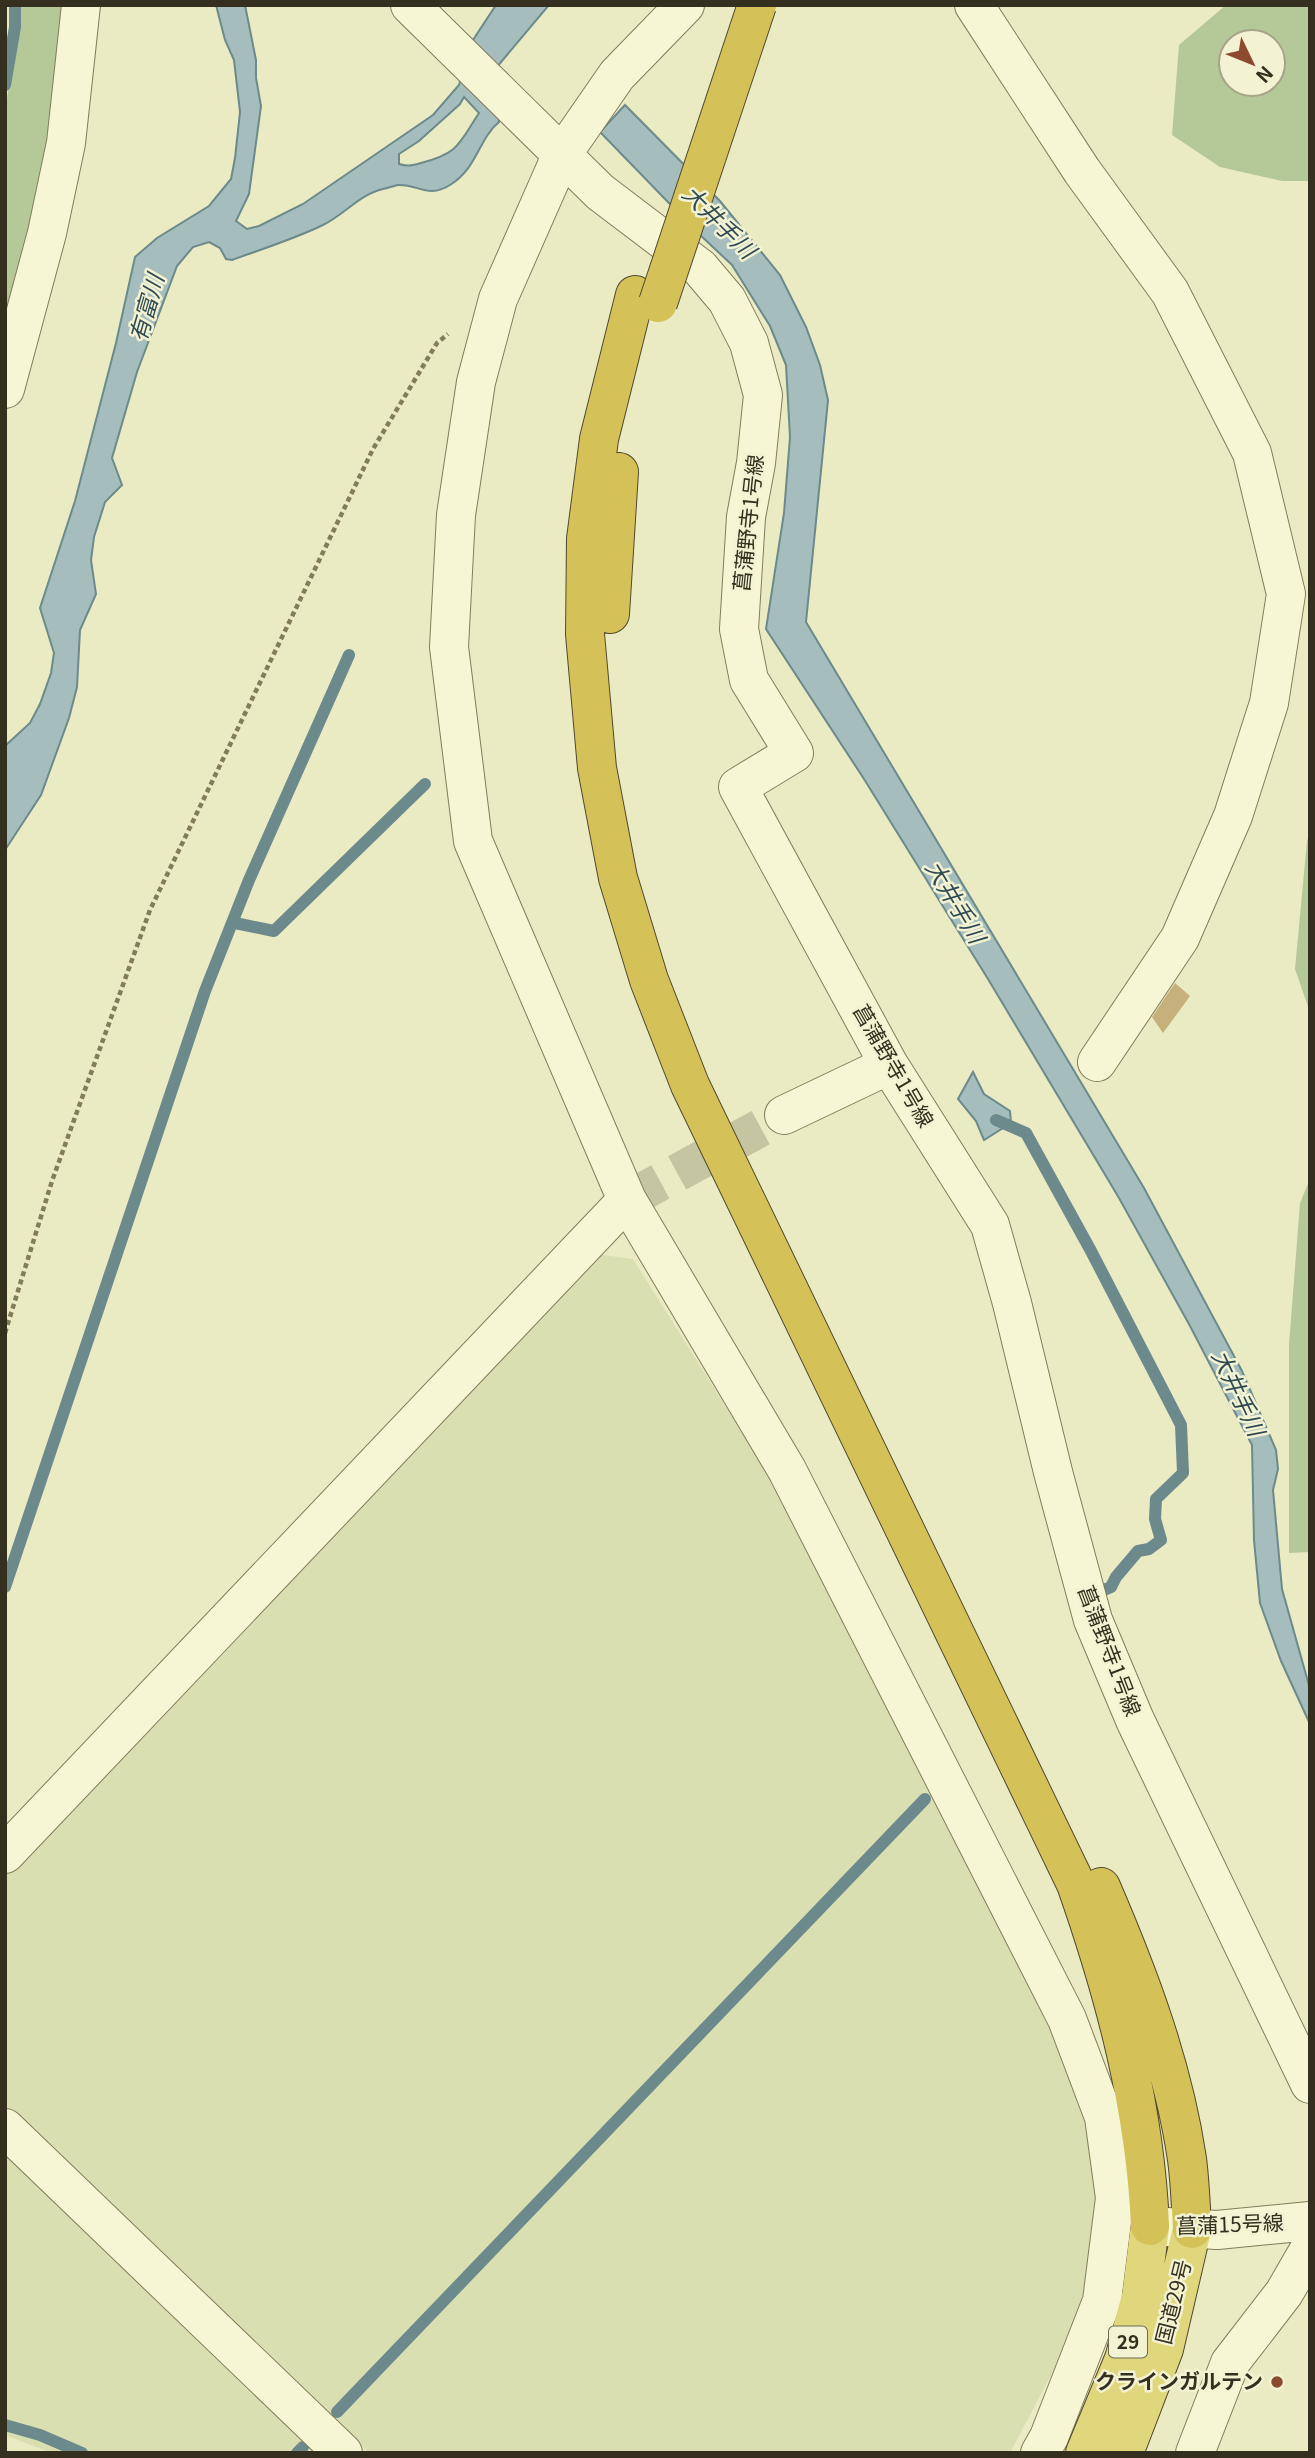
<svg xmlns="http://www.w3.org/2000/svg" width="1315" height="2458" font-family="Georgia,'Noto Sans JP',serif">
	<style>
		.farmland { fill: #dadfb1 }
		.green { fill: #b4c898; fill-rule: evenodd }
		.water { fill: #a5bebd; stroke: #6c8a8b; stroke-width: 2; fill-rule: evenodd }
		.lines { fill: none; stroke-linecap: round; stroke-linejoin: round }
		.stream { stroke: #6c8a8b; stroke-width: 12 }
		.building { fill: #c6b07b }
		.minor-tunnel { stroke: #c6c5a2; stroke-width: 38; stroke-dasharray: 38 19; stroke-linecap: butt }
		.minor-casing { stroke: #837c5b; stroke-width: 40 }
		.trunk-casing { stroke: #51492f; stroke-width: 40 }
		.motorway-casing { stroke: #51492f; stroke-width: 40 }
		.path { stroke: #837c5b; stroke-width: 4.5; stroke-dasharray: 5 3.5; stroke-linecap: butt }
		.minor { stroke: #f6f6d5; stroke-width: 38 }
		.trunk { stroke: #e0d67b; stroke-width: 38 }
		.motorway { stroke: #d4c259; stroke-width: 38 }
		.motorway-bridge-casing { stroke: #51492f; stroke-width: 40; stroke-linecap: butt }
		.motorway-bridge { stroke: #d4c259; stroke-width: 38 }
		.poi-dot { fill: #8e4a30; stroke: #f3f2d2; stroke-width: 2.5 }
		.labels { text-anchor: middle; stroke-width: 5; stroke-linejoin: round; paint-order: stroke }
		.shield { fill: #f3f2d2; stroke: #6d6a54; stroke-width: 2 }
		.shield-label { font-size: 19px; font-weight: bold; fill: #342f1e }
		.street-label { font-size: 21px; fill: #342f1e; stroke: #f3f2d2 }
		.poi-label { font-size: 21px; font-weight: bold; fill: #342f1e; stroke: #f3f2d2; text-anchor: end }
		.water-label { font-size: 23px; font-style: italic; fill: #2e4b53; stroke: #f3f2d2 }
	</style>
	<rect width="100%" height="100%" fill="#eaeac3"/>
	<path class="farmland" d="M595,1254l38,5 165,263 241,479 37,78 23,111 -14,97 -15,52 -60,114h-641l-364,-348v-238z
		M5,2146l315,307h-268l-47,-18z"/>
	<path class="green" d="M19,5h52l-6,72 -60,274v-240l14,-88z
		M1226,5h84v176h-28l-62,-14 -48,-32 7,-90zM1231,42h42v42h-42z
		M1310,832v180l-15,-43 12,-128z
		M1310,1179v373l-21,1v-208l11,-142z"/>
	<path class="water" d="M216,5h29l11,55v18l5,28 -12,88 -13,27 11,8 12,-3 44,-22 130,-89 26,-30 14,-45 23,-35h53l-53,63 3,54c-20,16 -22,47 -49,63 -22,14 -32,-1 -52,0 -5,1 -10,3 -15,4 -23,5 -39,26 -60,36 -29,14 -61,24 -91,35l-6,-1 -6,-11 -11,-6 -16,5 -16,19 -40,106 -25,86 10,27 -17,17 -11,35 -3,23 5,34 -16,36 -3,57 -8,31 -28,77 -36,55v-104l25,-23 10,-19 11,-31 3,-20 -14,-45 35,-107 41,-158 19,-86 22,-19 52,-32 22,-27 4,-21 5,-46 -6,-52 -9,-20zM464,97l15,16c-21,32 -20,40 -58,50 -8,2 -13,4 -22,1v-10l20,-13 41,-37z
		M625,105l95,96 60,74 26,52 14,38 8,35 -22,222 338,566 98,183 34,79 2,19 -5,21 9,99 28,100v35l-29,-63 -21,-58 -6,-63 -2,-95 -62,-119 -71,-128 -131,-219 -124,-200 -98,-150 18,-116 6,-76 -4,-72 -16,-39 -38,-61 -34,-32 -98,-101z
		M973,1072l11,22 26,17 1,12 -27,17 -8,-19 -18,-22z"/>
	<g class="lines">
		<path class="stream" d="M5,85l10,-58v-22
			M235,923l39,8 151,-147
			M996,1120l30,13 65,118 90,174 2,48 -27,26 -1,20 6,21 -12,9 -11,2 -22,26 -5,10 -7,3
			M5,1587l200,-596 44,-111 100,-225
			M337,2412l588,-613
			M5,2425l35,10 42,18
			M297,2453l6,-6"/>
	</g>
	<path class="building" d="M1175,983l15,13 -27,37 -11,-16z"/>
	<g class="lines">
		<path class="minor-tunnel" d="M627,1200l157,-85"/>
		<defs>
			<path id="minor" d="M410,5l190,187 100,76 27,32 22,43 14,52 -7,68 -10,54 -7,112 10,51 45,73 -56,34 151,278 101,160 22,78 41,169 40,148 42,100 175,364
				M685,5l-68,70 -56,81 -63,143 -22,83 -20,133 -7,132 24,194 154,359 160,270 280,549 37,98 11,81 -13,103 -53,136 -9,16
				M974,5l108,166 88,121 82,161 34,141 -17,109 -36,113 -53,122 -83,124
				M5,389l42,-156 19,-90 15,-138
				M784,1115l105,-50
				M5,1854l622,-654
				M5,2128l338,325
				M1150,2226l67,4 93,-9
				M1195,2453l35,-90 54,-70 26,-45"/>
			<path id="trunk" d="M1085,2453l39,-94 17,-62 9,-71
				M1124,2453l40,-104 28,-120"/>
			<path id="motorway" d="M635,295l-36,144 -13,100 -1,95 12,134 21,110 31,102 41,105 386,799c39,111 69,224 74,342
				M610,614l9,-142
				M1101,1887c38,88 72,178 86,272 3,23 4,47 5,70"/>
		</defs>
		<use href="#minor" class="minor-casing"/>
		<use href="#trunk" class="trunk-casing"/>
		<use href="#motorway" class="motorway-casing"/>
		<path class="path" d="M5,1333l47,-152 98,-271 223,-461 64,-106 11,-9"/>
		<use href="#minor" class="minor"/>
		<use href="#trunk" class="trunk"/>
		<use href="#motorway" class="motorway"/>
		<defs>
			<path id="motorway-bridge" d="M658,303l99,-298"/>
		</defs>
		<use href="#motorway-bridge" class="motorway-bridge-casing"/>
		<use href="#motorway-bridge" class="motorway-bridge"/>
	</g>
	<circle class="poi-dot" cx="1277" cy="2382" r="7"/>
	<g class="labels">
		<rect class="shield" x="1109" y="2326.5" width="38" height="31" rx="5"/>
		<g class="shield-label">
			<text x="1128" y="2349">29</text>
		</g>
		<g class="street-label">
			<text transform="translate(749 523) rotate(-84)" y="7">菖蒲野寺1号線</text>
			<text transform="translate(893 1066) rotate(60)" y="7">菖蒲野寺1号線</text>
			<text transform="translate(1109 1651) rotate(69)" y="7">菖蒲野寺1号線</text>
			<text transform="translate(1230 2225) rotate(-2)" y="7">菖蒲15号線</text>
			<text transform="translate(1174 2302) rotate(-76)" y="7">国道29号</text>
		</g>
		<g class="poi-label">
			<text x="1263" y="2389">クラインガルテン</text>
		</g>
		<g class="water-label">
			<text transform="translate(719 222) rotate(45)" y="8">大井手川</text>
			<text transform="translate(147 308) rotate(-74)" y="8">有富川</text>
			<text transform="translate(955 902) rotate(59)" y="8">大井手川</text>
			<text transform="translate(1238 1393) rotate(65)" y="8">大井手川</text>
		</g>
	</g>
	<rect width="1315" height="2458" fill="none" stroke="#342f1e" stroke-width="14"/>
	<g transform="translate(1252 63) rotate(133)"><circle r="33" fill="#f3f2d2" stroke="#a7a48a" stroke-width="2"/>
	<path d="M0-5L12 26L0 18L-12 26Z" fill="#8e4a30"/>
	<text y="-10" font-size="19" font-weight="bold" text-anchor="middle" fill="#342f1e">N</text>
	</g>
</svg>
